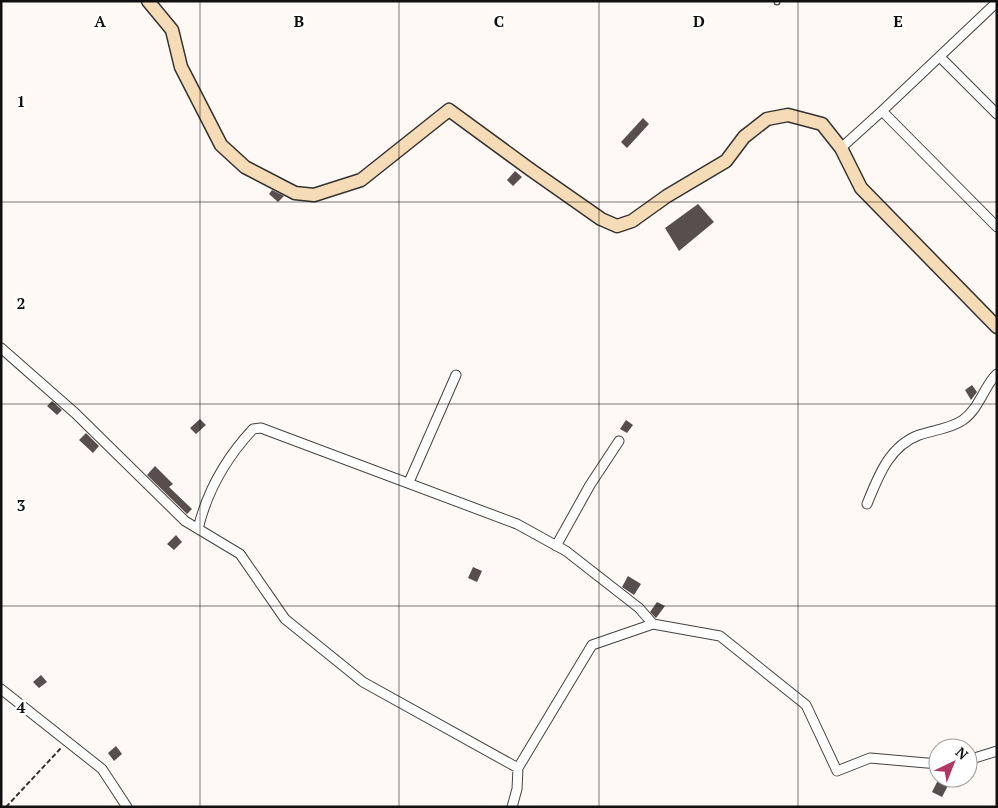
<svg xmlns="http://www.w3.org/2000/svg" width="998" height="808" font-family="'PT Serif',serif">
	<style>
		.building { fill: #584e4e }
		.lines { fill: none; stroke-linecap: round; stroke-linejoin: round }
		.lane-casing { stroke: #434343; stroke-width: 7 }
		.street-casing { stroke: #434343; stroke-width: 11 }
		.secondary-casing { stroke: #323232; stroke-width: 15 }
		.path { stroke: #323232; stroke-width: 2; stroke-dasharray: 5 2.5; stroke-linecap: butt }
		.lane { stroke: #fff; stroke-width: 4.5 }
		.street { stroke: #fff; stroke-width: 9 }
		.secondary { stroke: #f6dbb7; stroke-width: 12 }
		.grid { fill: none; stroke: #101010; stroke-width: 1; stroke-opacity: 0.55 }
		.grid-label { font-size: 16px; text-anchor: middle; font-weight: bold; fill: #101010; stroke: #fff; stroke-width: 5; stroke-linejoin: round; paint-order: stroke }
	</style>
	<rect width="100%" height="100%" fill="#fef9f4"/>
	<path class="building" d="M643,118l6,6 -22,24 -6,-6z
		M515,171l7,6 -9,9 -6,-6z
		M272,190l12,6 -6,6 -9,-8z
		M698,204l16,18 -35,29 -14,-23z
		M972,385l5,7 -6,8 -6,-10z
		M52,401l10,9 -5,5 -10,-9z
		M200,419l6,6 -10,9 -6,-6z
		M626,420l7,5 -6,8 -7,-4z
		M86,433l13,13 -6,7 -14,-13z
		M155,466l18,18 -4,3 23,22 -5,5 -40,-39z
		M176,535l6,7 -8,8 -7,-6z
		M473,567l9,4 -5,11 -9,-4z
		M628,576l13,8 -7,11 -12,-8z
		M657,602l8,4 -9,12 -6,-6z
		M41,675l6,7 -8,6 -6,-6z
		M116,746l6,8 -8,7 -6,-8z
		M939,778h13l-10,19 -10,-5z"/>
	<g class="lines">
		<defs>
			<path id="lane" d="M777,2v-1"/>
			<path id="street" d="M940,57l57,57
				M882,111l115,116
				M841,148l41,-37 115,-109
				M1,348l74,65 110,108 55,33 45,65 78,63 155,86
				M409,482l47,-107
				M867,504c11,-27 22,-58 52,-69 14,-5 31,-6 44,-15 17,-12 22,-36 34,-46
				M198,529c9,-38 28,-71 55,-100l8,-1 256,96 49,27 73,57 14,16
				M556,546l34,-61 29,-44
				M1,689l101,80 25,38
				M968,760l29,-9
				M512,807l5,-18 1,-21 74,-123 61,-21 67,12 86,69 31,66 33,-13 68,6"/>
			<path id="secondary" d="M148,1l24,29 9,37 40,78 24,22 50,26 19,2 47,-15 88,-70 82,60 70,49 16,7 15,-5 35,-25 59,-35 18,-24 23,-18 21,-4 34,9 19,24 20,40 136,139"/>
		</defs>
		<use href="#lane" class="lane-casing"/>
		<use href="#street" class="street-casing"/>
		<use href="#secondary" class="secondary-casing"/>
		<path class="path" d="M6,807l55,-59"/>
		<use href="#lane" class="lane"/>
		<use href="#street" class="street"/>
		<use href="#secondary" class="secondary"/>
	</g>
	<path class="grid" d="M200,1v806M399,1v806M599,1v806M798,1v806M1,202h996M1,404h996M1,606h996"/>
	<g class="grid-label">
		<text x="100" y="27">A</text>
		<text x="299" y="27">B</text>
		<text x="499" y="27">C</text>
		<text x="699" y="27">D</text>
		<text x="898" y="27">E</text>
		<text x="21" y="107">1</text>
		<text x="21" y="309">2</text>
		<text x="21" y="511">3</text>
		<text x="21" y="713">4</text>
	</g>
	<rect width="998" height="808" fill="none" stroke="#101010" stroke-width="5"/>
	<g transform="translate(953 763) rotate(43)"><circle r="24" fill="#ffffff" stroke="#9f9f9f"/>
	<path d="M0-4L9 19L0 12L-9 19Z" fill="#b13765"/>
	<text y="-8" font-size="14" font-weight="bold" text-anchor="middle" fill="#101010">N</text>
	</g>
</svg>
